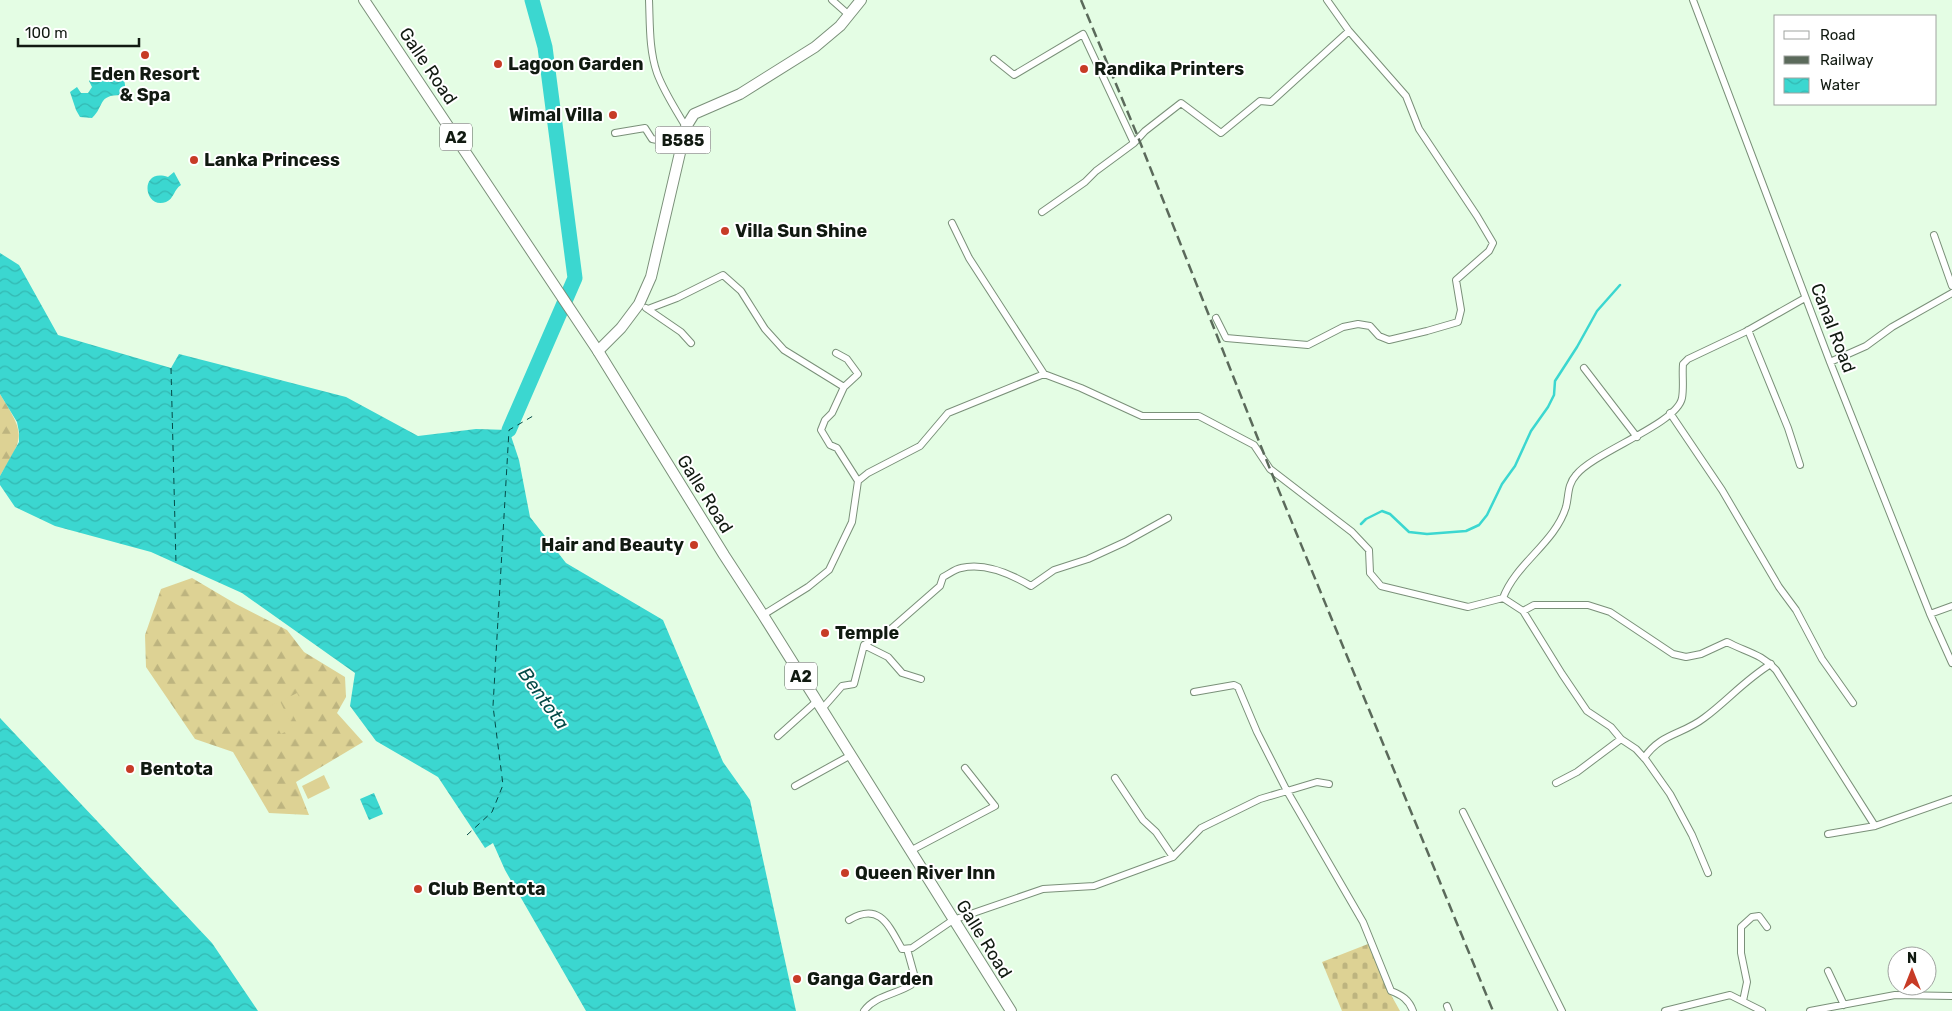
<svg xmlns="http://www.w3.org/2000/svg" width="1952" height="1011" font-family="Rubik,sans-serif">
	<style>
		.forest { fill: url(#forest-firs) }
		.cemetery { fill: url(#cemetery-stones) }
		.pitch { fill: #ddd294 }
		.water { fill: url(#water-waves) }
		.lines { fill: none; stroke-linecap: round; stroke-linejoin: round }
		.stream { stroke: #3bd7d0; stroke-width: 2.5 }
		.river { stroke: #3bd7d0; stroke-width: 15 }
		.ferry { stroke: #044a47; stroke-width: 1; stroke-dasharray: 6 5; stroke-linecap: butt }
		.minor-casing { stroke: #7a9079; stroke-width: 8 }
		.primary-casing { stroke: #7a9079; stroke-width: 12 }
		.trunk-casing { stroke: #7a9079; stroke-width: 12 }
		.minor { stroke: #fff; stroke-width: 6 }
		.primary { stroke: #fff; stroke-width: 10 }
		.trunk { stroke: #fff; stroke-width: 10 }
		.rail { stroke: #5b6a5b; stroke-width: 2.5; stroke-dasharray: 10 5; stroke-linecap: butt }
		.poi-dot { fill: #c73b26; stroke: #fff; stroke-width: 2 }
		.labels { text-anchor: middle; stroke-width: 4; stroke-linejoin: round; paint-order: stroke }
		.shield { fill: #fff; stroke: #585f58; stroke-width: 1 }
		.shield-label { font-size: 16px; font-weight: bold; fill: #111a11 }
		.poi-label { font-size: 18px; font-weight: bold; fill: #111a11; stroke: #fff; text-anchor: start }
		.street-label { font-size: 18px; fill: #111a11; stroke: #fff }
		.water-label { font-size: 19px; font-style: italic; fill: #044a47; stroke: #fff }
	</style>
	<defs>
		<pattern id="forest-firs" width="22" height="20" patternUnits="userSpaceOnUse" patternTransform="scale(1.25)"><rect width="22" height="20" fill="#ddd294"/><path d="M5 1l3.5 6h-7zM16 11l3.5 6h-7z" fill="#bdb47f"/></pattern>
		<pattern id="cemetery-stones" width="16" height="16" patternUnits="userSpaceOnUse" patternTransform="scale(1.25)"><rect width="16" height="16" fill="#ddd294"/><path d="M2 7V4a2 2 0 0 1 4 0v3zM10 15v-3a2 2 0 0 1 4 0v3z" fill="#bdb47f"/></pattern>
		<pattern id="water-waves" width="16" height="10" patternUnits="userSpaceOnUse" patternTransform="scale(1.25)"><rect width="16" height="10" fill="#3bd7d0"/><path d="M0 5q4-4 8 0t8 0" fill="none" stroke="#33b8b2"/></pattern>
	</defs>
	<rect width="100%" height="100%" fill="#e4fde4"/>
	<path class="forest" d="M0,394c25,41 25,41 0,82z
		M192,578l44,26 51,26 17,22 41,25 1,20 -9,16 26,29 -67,40 13,33 -40,-2 -36,-61 -38,-13 -49,-72 -1,-32 16,-46z"/>
	<path class="cemetery" d="M1368,944l22,49 10,18h-58l-20,-49z"/>
	<path class="pitch" d="M297,693l13,26 -12,6 -13,-26z
		M280,701l13,27 -12,6 -14,-26z
		M324,775l6,13 -22,11 -6,-13z"/>
	<path class="water" d="M103,71l14,3 7,6c2,7 1,10 -3,15 -24,0 -16,11 -29,23l-12,-1 -4,-7 -6,-18 7,-5 4,6h7l4,-6 -3,-6 7,-8z
		M174,172l7,13c-7,4 -7,14 -15,17 -23,8 -27,-35 2,-25z
		M0,253l19,12 39,70 113,33 8,-14 167,43 72,39 58,-7 33,1 10,30 11,57 36,46 97,57 60,142 27,38 46,211h-210l-81,-141 -12,-27 -8,5 -47,-71 -62,-36 -26,-35 5,-33 -113,-80 -91,-41 -96,-26 -40,-19 -15,-22v-9l19,-34v-10l-2,-10 -17,-28z
		M0,718l212,225 46,68h-258z
		M374,793l9,21 -14,6 -9,-21z"/>
	<g class="lines">
		<path class="stream" d="M1361,524l5,-5 16,-8 8,3 19,18 18,2 39,-3 13,-6 8,-10 15,-31 13,-18 16,-35 17,-24 6,-12 1,-14 22,-34 20,-36 23,-26"/>
		<path class="river" d="M509,430l66,-152 -30,-231 -13,-47"/>
		<path class="ferry" d="M171,368l5,196
			M467,835l25,-23 11,-27 -10,-79 16,-276 24,-14"/>
		<defs>
			<path id="minor" d="M649,0c1,24 0,50 8,73 7,19 19,37 29,54
				M832,0l17,15
				M1693,0l137,362 100,252 22,49
				M994,59l20,16 69,-41 51,109
				M615,133l30,-5 7,11 30,6
				M1042,212l43,-30 11,-11 38,-28 11,-12 36,-28 40,30 39,-32 11,1 78,-71
				M952,223l17,35 75,116 37,14 61,28h57l55,29 16,24 82,63 17,18 1,23 11,13 87,21 35,-9c13,-35 52,-55 63,-91 3,-11 1,-22 10,-32 18,-23 101,-51 106,-77 2,-11 0,-23 1,-34l5,-5 57,-27 60,-34
				M1934,235l18,51
				M646,308l35,24 10,11
				M648,309l29,-11 46,-23 18,16 24,38 19,21 60,37 -12,26 -7,7 -4,10 9,15 7,3 21,33
				M1216,318l10,20 82,7 35,-18 15,-3 12,2 9,10 10,4 38,-9 31,-9 3,-12 -5,-30 33,-29 4,-8 -16,-27 -58,-87 -13,-33 -57,-65 -22,-31
				M1748,330l40,98 12,37
				M836,353l11,6 11,15 -14,13
				M1830,362l36,-16 26,-19 60,-34
				M1584,368l53,69
				M1670,413l52,77 57,97 17,23 26,49 31,44
				M1503,598l20,13 39,63 25,37 24,16 10,12 15,10 10,11 24,34 22,41 16,38
				M1523,611l11,-6h54l22,7 63,42 13,3 15,-3 26,-12c19,10 35,12 49,28l99,156
				M1930,614l22,-8
				M763,615l45,-28 21,-17 23,-48 6,-41 10,-8 52,-27 28,-33 96,-39
				M864,645l24,12 14,16 19,6
				M1194,692l40,-7 4,2 19,45 30,59 30,-9 12,2
				M822,709l20,-23 12,-2 10,-39 28,-17 48,-42 3,-9c6,-3 12,-8 18,-9 24,-6 50,6 70,18l23,-16 34,-11 37,-17 43,-24
				M778,736l39,-35
				M1644,758c17,-25 38,-23 60,-40 23,-17 42,-39 67,-54
				M1115,778l28,42 13,12 17,25
				M1556,783l21,-11 44,-33
				M795,786l56,-31
				M1463,812l99,199
				M1828,834l47,-8 77,-27
				M910,851l85,-45 -30,-38
				M849,920c30,-18 39,4 53,29l10,-1 41,-28 90,-31 51,-3 79,-29 28,-29 59,-29 27,-8 76,131 28,69c11,4 18,9 22,20
				M1828,971l16,34
				M1743,1001l4,-19 -6,-29v-26l11,-10 7,-1 8,11
				M1447,1006l2,5
				M864,1011c10,-15 33,-17 47,-26l3,-11 -7,-25
				M1665,1011l65,-16 32,16
				M1810,1011l85,-16 57,1"/>
			<path id="primary" d="M598,351l23,-23 18,-24 12,-27 35,-150 8,-13 46,-20 75,-47 25,-21 21,-26"/>
			<path id="trunk" d="M364,0l234,351 126,204 39,60 248,396"/>
		</defs>
		<use href="#minor" class="minor-casing"/>
		<use href="#primary" class="primary-casing"/>
		<use href="#trunk" class="trunk-casing"/>
		<use href="#minor" class="minor"/>
		<use href="#primary" class="primary"/>
		<use href="#trunk" class="trunk"/>
		<path class="rail" d="M1081,0l57,137 132,332 223,542"/>
	</g>
	<g class="poi-dot">
		<circle cx="145" cy="55" r="5"/>
		<circle cx="498" cy="64" r="5"/>
		<circle cx="1084" cy="69" r="5"/>
		<circle cx="613" cy="115" r="5"/>
		<circle cx="194" cy="160" r="5"/>
		<circle cx="725" cy="231" r="5"/>
		<circle cx="694" cy="545" r="5"/>
		<circle cx="825" cy="633" r="5"/>
		<circle cx="130" cy="769" r="5"/>
		<circle cx="845" cy="873" r="5"/>
		<circle cx="418" cy="889" r="5"/>
		<circle cx="797" cy="979" r="5"/>
	</g>
	<g class="labels">
		<g class="shield">
			<rect x="440" y="123.5" width="32" height="27" rx="4"/>
			<rect x="655.5" y="126.5" width="55" height="27" rx="4"/>
			<rect x="785" y="662.5" width="32" height="27" rx="4"/>
		</g>
		<g class="shield-label">
			<text x="456" y="143">A2</text>
			<text x="683" y="146">B585</text>
			<text x="801" y="682">A2</text>
		</g>
		<g class="poi-label">
			<text x="508" y="70">Lagoon Garden</text>
			<text x="1094" y="75">Randika Printers</text>
			<text x="145" y="80" text-anchor="middle">Eden Resort<tspan x="145" dy="21">&amp; Spa</tspan></text>
			<text x="603" y="121" text-anchor="end">Wimal Villa</text>
			<text x="204" y="166">Lanka Princess</text>
			<text x="735" y="237">Villa Sun Shine</text>
			<text x="684" y="551" text-anchor="end">Hair and Beauty</text>
			<text x="835" y="639">Temple</text>
			<text x="140" y="775">Bentota</text>
			<text x="855" y="879">Queen River Inn</text>
			<text x="428" y="895">Club Bentota</text>
			<text x="807" y="985">Ganga Garden</text>
		</g>
		<g class="street-label">
			<text transform="translate(428 66) rotate(56)" y="6">Galle Road</text>
			<text transform="translate(1833 328) rotate(69)" y="6">Canal Road</text>
			<text transform="translate(705 494) rotate(58)" y="6">Galle Road</text>
			<text transform="translate(984 939) rotate(58)" y="6">Galle Road</text>
		</g>
		<g class="water-label">
			<text transform="translate(544 698) rotate(54)" y="7">Bentota</text>
		</g>
	</g>
	<rect x="1774" y="15" width="162" height="90" fill="#ffffff" stroke="#a0a3a0"/>
	<rect x="1784" y="31" width="25" height="8" fill="#ffffff" stroke="#a0a3a0"/>
	<text x="1820" y="40" font-size="15" fill="#111a11">Road</text>
	<rect x="1784" y="56" width="25" height="8" fill="#5b6a5b" stroke="#a0a3a0"/>
	<text x="1820" y="65" font-size="15" fill="#111a11">Railway</text>
	<rect x="1784" y="78" width="25" height="15" fill="url(#water-waves)" stroke="#a0a3a0"/>
	<text x="1820" y="90" font-size="15" fill="#111a11">Water</text>
	<g transform="translate(1912 971)"><circle r="24" fill="#ffffff" stroke="#a0a3a0"/>
	<path d="M0-4L9 19L0 12L-9 19Z" fill="#c73b26"/>
	<text y="-8" font-size="14" font-weight="bold" text-anchor="middle" fill="#111a11">N</text>
	</g>
	<path d="M18 38v8h121v-8" fill="none" stroke="#111a11" stroke-width="2.5"/>
	<text x="25" y="38" font-size="15" fill="#111a11" stroke="#ffffff" stroke-width="4" paint-order="stroke">100 m</text>
</svg>
